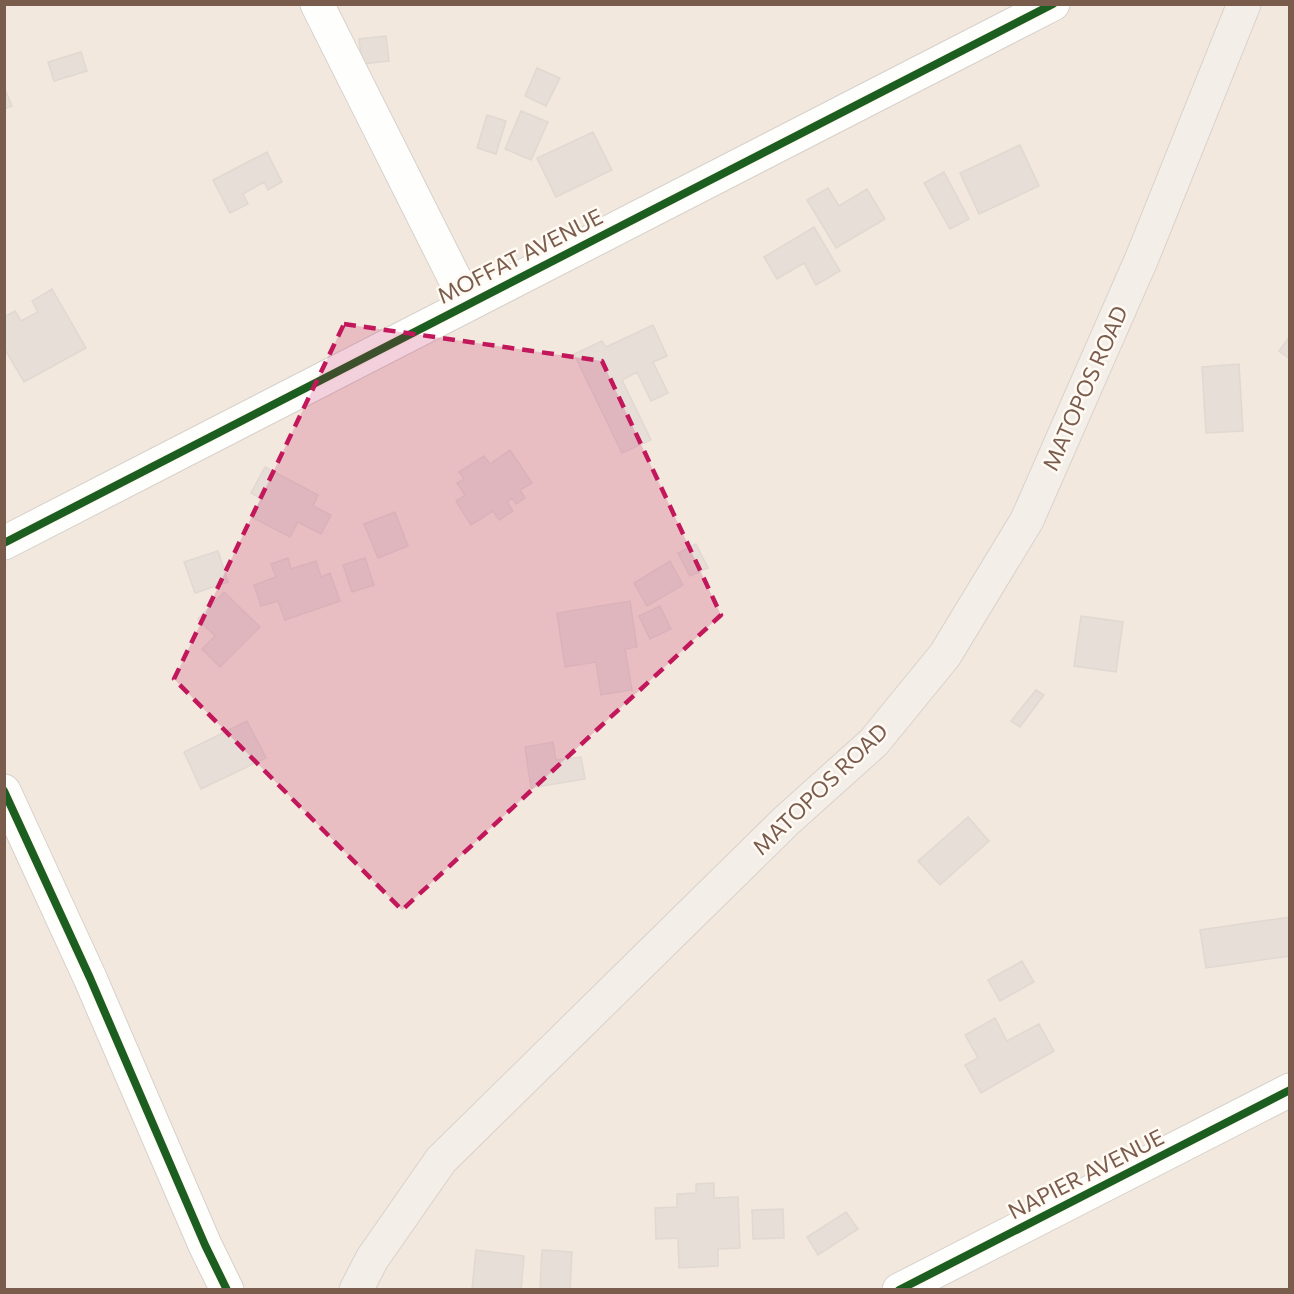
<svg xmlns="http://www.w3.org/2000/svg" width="1294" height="1294" font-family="Commissioner,sans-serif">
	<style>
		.residential { fill: #f2e8de }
		.building { fill: #e6ded7; stroke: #e2d8d2; stroke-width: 1.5 }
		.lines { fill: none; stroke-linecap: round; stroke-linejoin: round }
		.minor-casing { stroke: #d7d1cb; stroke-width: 35 }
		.major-casing { stroke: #dad1cc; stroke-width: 35 }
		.minor { stroke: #fefefd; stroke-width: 33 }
		.major { stroke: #f3eee8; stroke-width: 33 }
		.cycleway-casing { stroke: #fffaf3; stroke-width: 11 }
		.cycleway { stroke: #1b5e20; stroke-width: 8 }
		.marked { fill: #c2185b; fill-opacity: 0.2; stroke: #c2185b; stroke-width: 4.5; stroke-dasharray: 12 8; stroke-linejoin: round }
		.labels { text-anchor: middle; stroke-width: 5; stroke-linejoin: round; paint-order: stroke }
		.street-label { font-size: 22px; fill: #7a5c4d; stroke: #fffaf3 }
	</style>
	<rect width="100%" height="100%" fill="#f9f5f0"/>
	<path class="residential" d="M5,5h1284v1284h-1284z"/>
	<path class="building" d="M386,36l3,25 -27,3 -3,-25z
		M81,52l6,19 -33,10 -6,-19z
		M537,68l23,10 -14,28 -21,-10z
		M4,87l8,19 -8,3z
		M521,111l27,11 -17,38 -26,-11z
		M487,115l19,6 -10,33 -19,-6z
		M593,132l19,38 -56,27 -19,-39z
		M1020,145l19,41 -60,28 -19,-41z
		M267,152l15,30 -14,8 -4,-8 -21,12 5,10 -18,9 -17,-33z
		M944,172l25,47 -19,10 -26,-46z
		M828,188l11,18 28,-17 18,30 -49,29 -29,-48z
		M814,227l26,44 -24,14 -12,-22 -27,16 -13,-22z
		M52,289l34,59 -62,34 -20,-34v-31l11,-6 6,10 17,-9 -6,-11z
		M653,325l14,31 -14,6 15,31 -17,8 -14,-29 -15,8 29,60 -29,13 -48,-99 28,-13 4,6z
		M1290,336v23l-11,-8z
		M1239,364l4,67 -37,2 -4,-66z
		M510,450l22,33 -12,7 5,8 -9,6 -4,-6 -5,4 6,9 -14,9 -6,-9 -22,14 -15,-24 9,-6 -8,-12 7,-4 -5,-7 25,-16 6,8z
		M265,467l53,28 -5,11 18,9 -10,19 -23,-12 -8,15 -38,-20 10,-18 -11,-6z
		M395,512l13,34 -30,12 -14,-34z
		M696,544l12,24 -18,8 -12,-23z
		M218,551l10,31 -33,11 -11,-31z
		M288,558l3,11 25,-8 5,16 9,-4 10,28 -55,19 -7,-19 -17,5 -7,-21 22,-8 -5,-13z
		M365,558l9,27 -22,7 -9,-27z
		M670,561l13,24 -36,21 -13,-23z
		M224,592l36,35 -40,40 -18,-18 13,-13 -17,-17z
		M630,601l7,46 -12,2 7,41 -31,5 -5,-33 -31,5 -8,-54z
		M660,606l11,23 -21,10 -11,-23z
		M1081,616l42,6 -7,50 -42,-6z
		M1036,690l8,5 -24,32 -9,-6z
		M247,721l19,37 -65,31 -17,-37z
		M553,742l3,18 25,-3 4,22 -54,9 -6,-41z
		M968,817l21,24 -49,44 -22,-24z
		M1290,917v39l-84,12 -6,-38z
		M1022,961l12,21 -34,19 -12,-21z
		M995,1018l12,23 32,-17 15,27 -73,42 -16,-28 13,-7 -13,-23z
		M714,1183v15l24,-1 2,51 -22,1v17l-39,2 -1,-30 -22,1 -1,-31 22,-1v-13l19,-1v-9z
		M783,1209l1,29 -31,1 -1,-29z
		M846,1212l12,17 -40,26 -11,-18z
		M476,1250l48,6 -3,34h-49z
		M542,1250l30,2 -2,38h-30z"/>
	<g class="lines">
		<defs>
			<path id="minor" d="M317,4l150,299
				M4,543l1049,-539
				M4,791l86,187 115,267 22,45
				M899,1290l391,-200"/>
			<path id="major" d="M356,1290l16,-31 69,-99 345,-339 88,-79 71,-87 82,-135 115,-262 102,-254"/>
		</defs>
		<use href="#minor" class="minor-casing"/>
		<use href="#major" class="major-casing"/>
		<use href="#minor" class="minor"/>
		<use href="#major" class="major"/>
		<defs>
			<path id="cycleway" d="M4,543l1049,-539
				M4,791l86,187 115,267 22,45
				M899,1290l391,-200"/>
		</defs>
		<use href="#cycleway" class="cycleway-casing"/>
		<use href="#cycleway" class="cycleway"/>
	</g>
	<path class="marked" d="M344,324l258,37 119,254 -319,295 -228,-231z"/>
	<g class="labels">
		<g class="street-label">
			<text transform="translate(520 256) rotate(-27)" y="8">MOFFAT AVENUE</text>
			<text transform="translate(1085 388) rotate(-66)" y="8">MATOPOS ROAD</text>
			<text transform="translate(820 789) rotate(-44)" y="8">MATOPOS ROAD</text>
			<text transform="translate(1086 1174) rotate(-27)" y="8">NAPIER AVENUE</text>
		</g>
	</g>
	<rect width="1294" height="1294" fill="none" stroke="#7a5c4d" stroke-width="12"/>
</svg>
